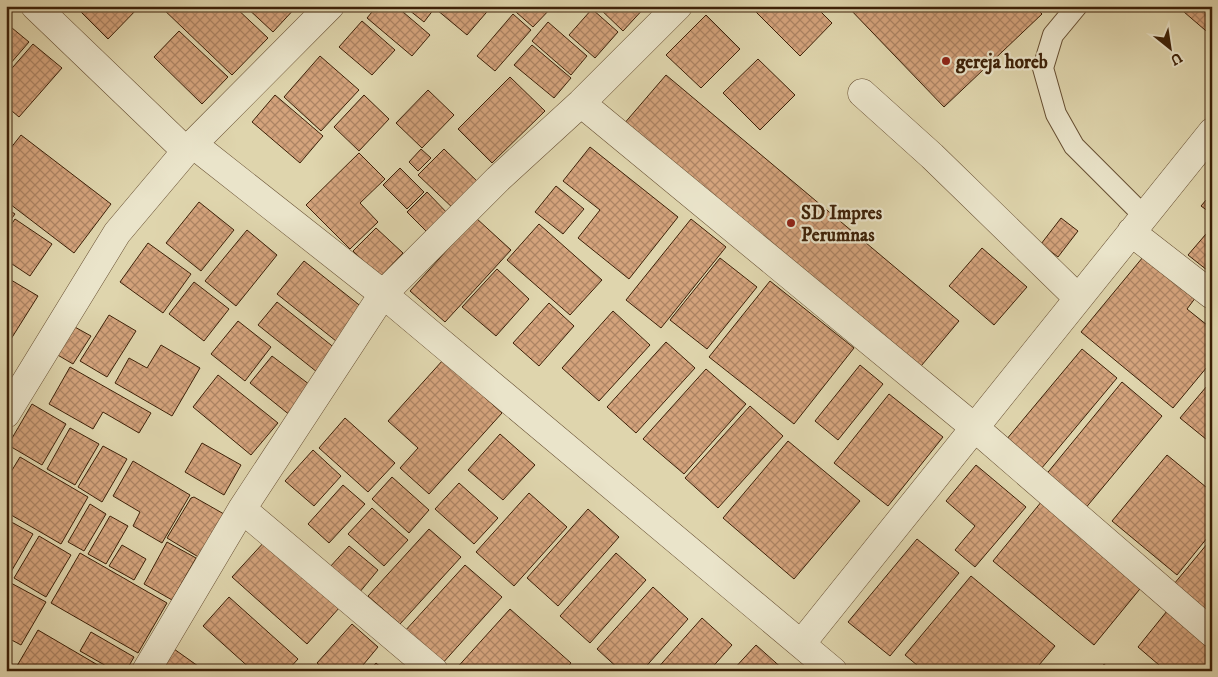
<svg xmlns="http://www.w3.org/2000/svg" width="1218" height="677" font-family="'IM FELL DW Pica',serif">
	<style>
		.building { fill: url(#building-cross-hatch); stroke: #3d2108 }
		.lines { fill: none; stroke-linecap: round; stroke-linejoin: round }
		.service-casing { stroke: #664e31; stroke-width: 22 }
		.minor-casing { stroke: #664e31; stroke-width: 29 }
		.service { stroke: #eae4ca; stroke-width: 20 }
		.minor { stroke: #eae4ca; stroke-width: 28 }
		.poi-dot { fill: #8f2418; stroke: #eae4ca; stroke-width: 2 }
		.labels { text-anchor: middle; stroke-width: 4.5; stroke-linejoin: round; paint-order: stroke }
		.poi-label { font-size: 19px; font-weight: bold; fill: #3d2108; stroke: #eae4ca; text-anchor: start }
	</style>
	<defs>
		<pattern id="building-cross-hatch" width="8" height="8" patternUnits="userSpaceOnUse" patternTransform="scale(1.25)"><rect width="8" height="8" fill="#d4a37c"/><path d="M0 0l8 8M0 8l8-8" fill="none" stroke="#ad8464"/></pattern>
	</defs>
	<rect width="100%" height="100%" fill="#dfd5ad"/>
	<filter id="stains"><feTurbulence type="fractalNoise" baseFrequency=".004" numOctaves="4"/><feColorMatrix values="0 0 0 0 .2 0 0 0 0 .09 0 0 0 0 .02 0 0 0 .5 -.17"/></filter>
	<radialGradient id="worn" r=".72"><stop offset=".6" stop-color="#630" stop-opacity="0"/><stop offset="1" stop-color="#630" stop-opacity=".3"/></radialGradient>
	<path class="building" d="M75,6h65l-32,33z
		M160,6h74l34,32 -36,37z
		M245,6h52l-24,26z
		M377,6h19l34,29 -18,21 -45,-38z
		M404,6h26l4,3 -10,13z
		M440,6h52l-25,29 -30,-25z
		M522,6h31l-20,21 -17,-15z
		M597,6h49l-23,25z
		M750,6h65l17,17 -32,33z
		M847,6h187l8,8 -98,93z
		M1190,6h22v30l-28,-24z
		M592,9l26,23 -23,26 -26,-23z
		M513,14l18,16 -36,41 -18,-15z
		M706,15l34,34 -39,39 -35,-33z
		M362,21l33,29 -23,25 -33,-28z
		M548,22l39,34 -16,19 -39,-34z
		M6,23l23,19 -19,22 -4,-3z
		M179,31l49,46 -26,27 -48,-47z
		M33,44l29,24 -43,49 -13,-11v-31z
		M532,45l39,33 -17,20 -40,-33z
		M320,56l39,34 -38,41 -37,-34z
		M758,59l37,36 -35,35 -37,-37z
		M666,75l293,246 -43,51 -293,-247z
		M510,77l35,34 -53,52 -34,-34z
		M428,90l26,25 -32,33 -26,-25z
		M275,95l48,41 -23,27 -48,-41z
		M364,95l25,24 -30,32 -25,-24z
		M21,135l90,69 -37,49 -68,-52v-47z
		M590,147l88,70 -49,62 -51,-41 22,-28 -37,-29z
		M421,149l10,9 -13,13 -9,-9z
		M444,149l37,36 -25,26 -38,-36z
		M359,153l26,26 -25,24 18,19 -28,27 -44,-44z
		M400,168l24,24 -17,17 -24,-24z
		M556,186l28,23 -21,25 -28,-22z
		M427,192l24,25 -19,20 -25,-25z
		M1212,193v21l-11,-8z
		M199,202l35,28 -33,41 -35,-28z
		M6,208l9,6 -9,12z
		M476,218l35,32 -66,72 -35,-31z
		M1061,218l17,13 -20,26 -17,-13z
		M15,219l37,25 -22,32 -24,-16v-28z
		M691,219l35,28 -65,81 -35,-28z
		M539,224l63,56 -32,35 -63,-55z
		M1212,227v47l-24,-19z
		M376,228l27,25 -23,24 -27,-26z
		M247,230l30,25 -41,51 -31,-25z
		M148,243l43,31 -28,39 -43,-31z
		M982,248l45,39 -33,38 -45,-39z
		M1148,251l51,42 -12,16 25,20v32l-39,47 -92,-76z
		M720,258l37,29 -50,62 -37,-29z
		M304,261l64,51 -27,33 -64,-51z
		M497,269l32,30 -33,37 -34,-29z
		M6,277l32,19 -32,51z
		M770,281l84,67 -60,76 -85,-67z
		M194,282l35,27 -25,32 -35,-27z
		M277,302l64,51 -19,23 -64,-51z
		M549,303l25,23 -35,40 -26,-23z
		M613,311l37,34 -51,56 -37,-33z
		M109,315l27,16 -29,46 -27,-16z
		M238,321l33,26 -26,34 -34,-27z
		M73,326l18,10 -18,28 -17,-10z
		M666,342l29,26 -59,65 -29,-26z
		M161,345l39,23 -28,48 -57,-33 14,-25 18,10z
		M1082,349l35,29 -76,91 -35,-29z
		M272,356l42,32 -23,28 -41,-33z
		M443,360l59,53 -73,81 -29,-26 18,-20 -30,-27z
		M860,365l23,19 -45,56 -23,-19z
		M70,367l81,46 -12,20 -36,-21 -10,17 -44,-25z
		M706,369l40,35 -62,70 -41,-35z
		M218,375l60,48 -27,32 -58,-48z
		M1212,380v64l-32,-26z
		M1122,382l40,34 -78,94 -40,-33z
		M889,394l54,43 -55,69 -54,-43z
		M32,404l34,20 -24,41 -34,-20z
		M750,406l33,30 -65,72 -33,-30z
		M345,418l50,45 -27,29 -49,-44z
		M70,428l29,16 -24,41 -28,-16z
		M500,434l35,31 -32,35 -35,-30z
		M788,441l72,60 -66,78 -71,-61z
		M202,443l39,22 -17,30 -39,-23z
		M103,446l24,13 -25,43 -24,-15z
		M313,450l28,26 -27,30 -29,-25z
		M1167,455l45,37v40l-35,43 -65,-54z
		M20,457l68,40 -27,47 -55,-32v-32z
		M133,461l57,34 -28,48 -29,-17 7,-14 -27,-16z
		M976,465l50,42 -51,60 -20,-17 20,-24 -29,-25z
		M392,477l37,33 -20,23 -37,-34z
		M459,483l39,35 -24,26 -39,-35z
		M343,485l22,19 -36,39 -21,-19z
		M529,493l38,34 -53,59 -38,-34z
		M194,497l37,21 -26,43 -38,-23 24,-40z
		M1042,501l102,83 -50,61 -101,-84z
		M90,504l16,10 -22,37 -16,-9z
		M372,508l36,32 -24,26 -36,-32z
		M588,509l31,28 -61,69 -31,-28z
		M110,516l18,10 -22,38 -18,-10z
		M6,519l27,15 -25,43 -2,-2z
		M429,529l32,28 -61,67 -32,-28z
		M39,536l32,19 -25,42 -32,-19z
		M1212,538v77l-38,-31z
		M917,539l42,34 -69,83 -42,-34z
		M266,540l74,67 -33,37 -75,-67z
		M167,542l29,16 -24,42 -28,-16z
		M122,545l24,14 -12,21 -25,-14z
		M349,546l29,24 -19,23 -30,-25z
		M80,553l87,50 -29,50 -87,-50z
		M616,553l30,27 -56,63 -30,-27z
		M465,565l37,32 -61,68 -37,-33z
		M971,576l84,70 -21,25h-110l-19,-16z
		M11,583l35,19 -25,43 -15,-8v-46z
		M653,587l35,32 -46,52h-21l-24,-22z
		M229,597l69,62 -11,12h-34l-50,-45z
		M1171,606l41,33v32h-46l-28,-24z
		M510,609l61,54 -7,8h-110z
		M702,618l30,27 -23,26h-54z
		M352,624l26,23 -20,24h-32l-9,-8z
		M38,630l70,41h-94z
		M91,632l43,25 -8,14h-11l-35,-20z
		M756,645l29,26h-53z
		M174,649l31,22h-47z
		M376,663l9,8h-16z
		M1104,664l8,7h-14z
		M311,666l6,5h-10z
		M589,666l5,5h-10z"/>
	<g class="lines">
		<defs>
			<path id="service" d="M1077,6l-24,29 -10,33 13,46 18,32 70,70"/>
			<path id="minor" d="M35,6l151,145
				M862,93l70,63 146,142
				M581,103l394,325 237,205
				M194,145l189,149 450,377
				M1131,232l81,63
				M6,414l111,-181 69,-82 144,-145
				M242,509l192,162
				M801,644l411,-512
				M146,671l96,-162 141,-215 115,-115 83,-76 97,-97"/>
		</defs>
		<use href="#service" class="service-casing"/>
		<use href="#minor" class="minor-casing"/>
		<use href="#service" class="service"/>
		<use href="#minor" class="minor"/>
	</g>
	<g class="poi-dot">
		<circle cx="946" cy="61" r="5"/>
		<circle cx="791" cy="223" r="5"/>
	</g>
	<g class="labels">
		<g class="poi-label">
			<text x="956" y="68">gereja horeb</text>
			<text x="801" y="219">SD Impres<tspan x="801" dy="22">Perumnas</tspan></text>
		</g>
	</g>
	<rect width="1218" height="677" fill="none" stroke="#dfd5ad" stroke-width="25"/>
	<rect x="8" y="8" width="1203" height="662" fill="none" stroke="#3d2108" stroke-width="2.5"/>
	<rect x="12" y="12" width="1193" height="652" fill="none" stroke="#3d2108"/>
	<g transform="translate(1170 48) rotate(150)" stroke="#eae4ca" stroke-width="4" paint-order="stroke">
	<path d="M0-4L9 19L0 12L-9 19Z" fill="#3d2108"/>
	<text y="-8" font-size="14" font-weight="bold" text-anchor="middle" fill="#3d2108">U</text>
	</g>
	<rect width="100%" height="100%" filter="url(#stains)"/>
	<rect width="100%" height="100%" fill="url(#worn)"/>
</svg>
